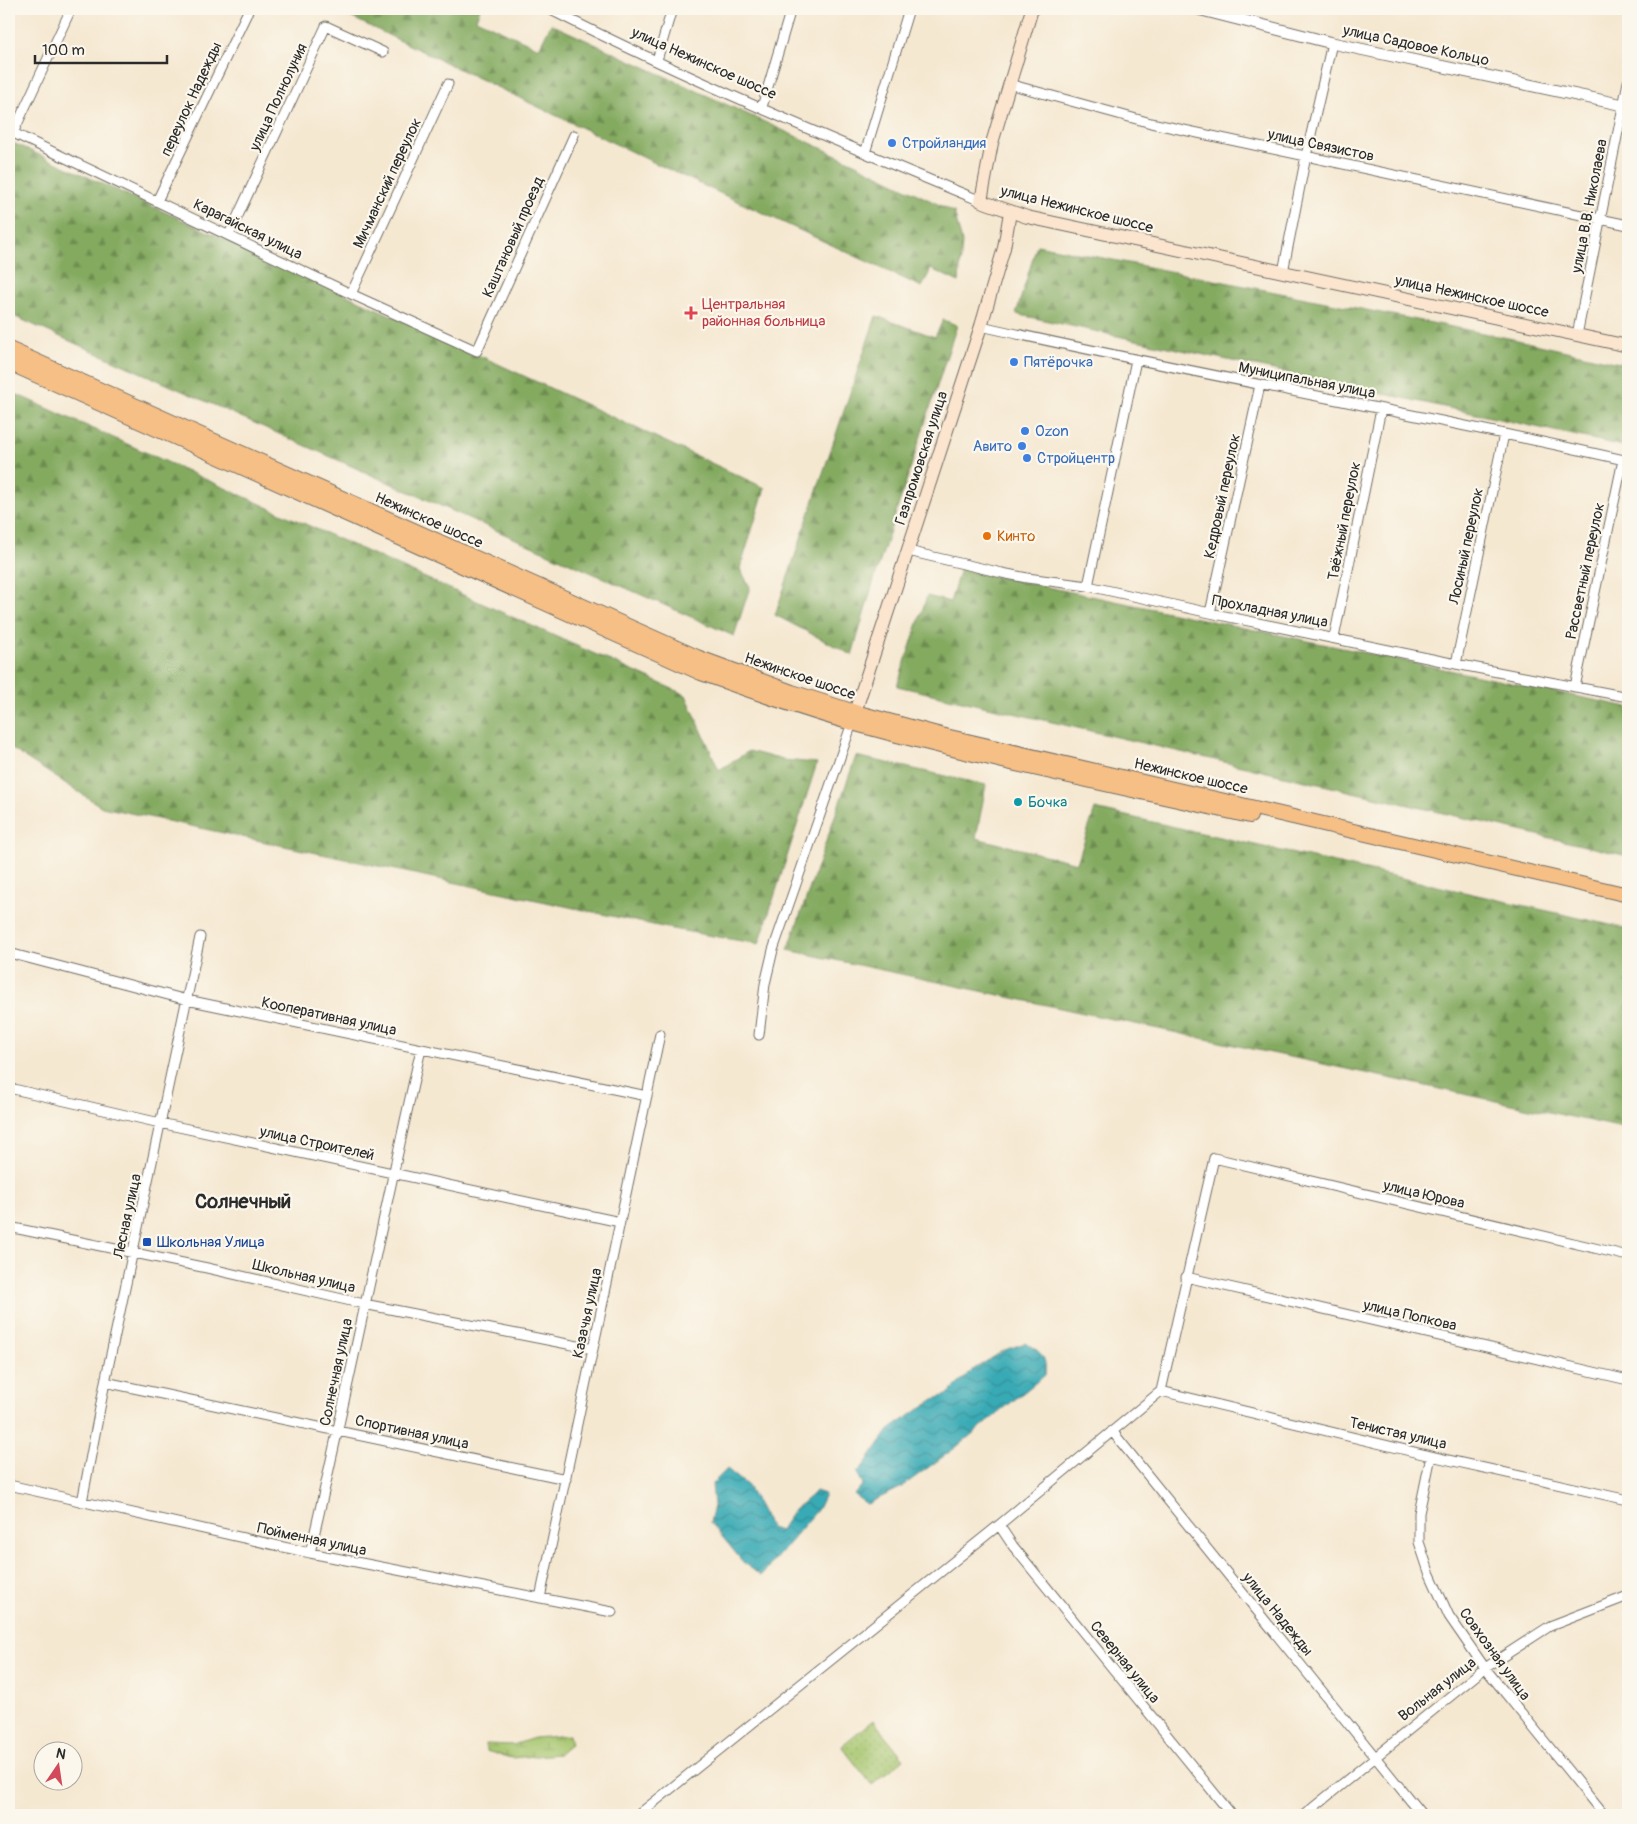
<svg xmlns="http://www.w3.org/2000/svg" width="1637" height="1824" font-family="Pangolin,sans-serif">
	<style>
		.forest { fill: url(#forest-firs); stroke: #586a46 }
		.wetland { fill: url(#wetland-marsh); stroke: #68784c }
		.park { fill: url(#park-dots); stroke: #68784c }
		.water { fill: url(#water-waves); stroke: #326a70 }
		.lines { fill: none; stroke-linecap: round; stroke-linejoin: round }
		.minor-casing { stroke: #726d65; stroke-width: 11 }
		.tertiary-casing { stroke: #726d65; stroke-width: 13 }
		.secondary-casing { stroke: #726d65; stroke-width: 14 }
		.primary-casing { stroke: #726d65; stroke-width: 16 }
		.minor { stroke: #fff; stroke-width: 9 }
		.tertiary { stroke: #fff; stroke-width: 11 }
		.secondary { stroke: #fbe5cf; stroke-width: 12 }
		.primary { stroke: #f5bf86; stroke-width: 14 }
		.shop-dot { fill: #3f7fe0; stroke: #fbf7ec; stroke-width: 2 }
		.health-dot { fill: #e0444e; stroke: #fbf7ec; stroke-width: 2 }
		.food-dot { fill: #e8710a; stroke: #fbf7ec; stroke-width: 2 }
		.culture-dot { fill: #0f9aa8; stroke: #fbf7ec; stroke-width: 2 }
		.transit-dot { fill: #1a4fb4; stroke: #fbf7ec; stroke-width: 2 }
		.labels { text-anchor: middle; stroke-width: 4.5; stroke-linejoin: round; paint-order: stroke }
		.street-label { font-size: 15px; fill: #2b2b2b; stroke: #fbf7ec }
		.shop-label { font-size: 15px; fill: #366cbe; stroke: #fbf7ec; text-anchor: start }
		.health-label { font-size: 15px; fill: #be3a42; stroke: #fbf7ec; text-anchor: start }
		.food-label { font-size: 15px; fill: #c56008; stroke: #fbf7ec; text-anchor: start }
		.culture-label { font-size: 15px; fill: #0d838f; stroke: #fbf7ec; text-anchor: start }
		.transit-label { font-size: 15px; fill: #164399; stroke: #fbf7ec; text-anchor: start }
		.district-label { font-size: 20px; font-weight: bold; fill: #2b2b2b; stroke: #fbf7ec }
	</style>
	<defs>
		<pattern id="forest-firs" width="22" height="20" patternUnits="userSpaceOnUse" patternTransform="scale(1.25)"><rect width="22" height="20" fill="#84aa60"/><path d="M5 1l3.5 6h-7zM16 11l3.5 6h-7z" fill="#6c8b4f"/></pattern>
		<pattern id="wetland-marsh" width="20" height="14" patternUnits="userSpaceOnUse" patternTransform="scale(1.25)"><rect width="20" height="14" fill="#a5c56d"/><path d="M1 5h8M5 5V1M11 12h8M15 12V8" fill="none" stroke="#8ea95f"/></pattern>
		<pattern id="park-dots" width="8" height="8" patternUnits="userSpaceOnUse" patternTransform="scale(1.25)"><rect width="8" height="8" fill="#a5c56d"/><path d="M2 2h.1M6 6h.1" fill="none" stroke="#8ea95f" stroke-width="1.8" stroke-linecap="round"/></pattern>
		<pattern id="water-waves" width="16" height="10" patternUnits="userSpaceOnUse" patternTransform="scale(1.25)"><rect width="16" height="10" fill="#39aab5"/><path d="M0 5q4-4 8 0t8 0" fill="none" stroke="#308b93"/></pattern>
	</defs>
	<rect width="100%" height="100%" fill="#fbf7ec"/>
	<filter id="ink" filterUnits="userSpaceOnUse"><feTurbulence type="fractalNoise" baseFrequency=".02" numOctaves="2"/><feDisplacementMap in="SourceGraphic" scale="10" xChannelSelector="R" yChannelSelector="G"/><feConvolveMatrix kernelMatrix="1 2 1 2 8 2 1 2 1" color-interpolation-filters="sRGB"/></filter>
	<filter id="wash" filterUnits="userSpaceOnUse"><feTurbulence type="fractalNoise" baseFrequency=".0096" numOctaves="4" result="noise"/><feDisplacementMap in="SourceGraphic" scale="20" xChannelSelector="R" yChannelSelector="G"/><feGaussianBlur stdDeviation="1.12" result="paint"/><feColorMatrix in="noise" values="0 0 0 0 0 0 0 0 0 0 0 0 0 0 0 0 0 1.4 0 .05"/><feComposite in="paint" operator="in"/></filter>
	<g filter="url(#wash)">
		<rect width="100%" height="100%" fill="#f5e8d1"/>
		<path class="forest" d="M334,9h146l-4,10 63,29 12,-24 303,139 100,49 8,30 -3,40 -28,-13 -9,18 -267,-124z
			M9,141l500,228 256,119 -25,81 10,18 -16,49 -725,-322z
			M1037,245l476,94 115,26v82l-612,-133z
			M876,316l59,21 8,-17 14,5 -83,255 -22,75 -77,-40z
			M9,391l677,304 33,75 30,-19 34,9 34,3 -58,181 -87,-15 -570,-122 -93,-60z
			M960,569l668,138v149l-731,-170 30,-90 23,6z
			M856,756l130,29 -10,53 101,25 18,-54 533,120v200l-840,-179z"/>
		<path class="wetland" d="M569,1735l2,9 -12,10 -48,4 -25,-7v-7l27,1 21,-7z"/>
		<path class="park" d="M873,1720l31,39 -32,26 -31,-39z"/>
		<path class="water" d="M1025,1343c16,9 22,13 20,32l-90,73 -55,40 -33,16 -13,-9 9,-11 -6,-11 8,-9 24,-34 45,-31 13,-4 24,-24 34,-21z
			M727,1469l21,17 23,42 9,3 14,-21 22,-19 9,3 -7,15 -57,67 -18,-14 -33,-40 4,-16 -2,-22z"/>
	</g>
	<g filter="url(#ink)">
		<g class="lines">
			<defs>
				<path id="minor" d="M549,9c140,71 286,132 432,192
					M657,60l15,-51
					M1009,84l142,39 477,102
					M762,107l29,-98
					M9,131l342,163 126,57 97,-216
					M13,133l58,-124
					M865,153l44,-144
					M157,201l92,-192
					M229,235l97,-209 57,26
					M1283,272l23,-116 26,-113
					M351,294l97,-210
					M981,326c215,49 433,86 647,135
					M1577,335l51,-253
					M908,551l94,22 25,5 61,8 122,27 246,51 172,33
					M1088,586l48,-226
					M1210,613l50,-228
					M1334,638l47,-229
					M1456,664l48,-230
					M1575,687l48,-227
					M9,953l178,47 460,96
					M759,1035l6,-51 8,-34 79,-227
					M9,1088l151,35 460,99
					M9,1227l198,41 157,36 229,45
					M1186,1277l442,103
					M105,1382l461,97
					M1161,1391l270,65 197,44
					M1112,1431l310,384
					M1431,1456l-12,57v29l10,30 20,44 36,52 119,147
					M9,1485l301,68 302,59
					M82,1502l23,-120 95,-445
					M999,1525l14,21 219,269
					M310,1553c39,-168 73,-336 111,-504
					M540,1598l120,-564
					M638,1815l361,-290 162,-134 53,-233 414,98
					M1304,1815l181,-147 65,-42 78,-30"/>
				<path id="tertiary" d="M1198,9l134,34 296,63"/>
				<path id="secondary" d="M1032,9l-40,134 -11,58 46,16 601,129
					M855,712l126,-386 23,-78 6,-36"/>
				<path id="primary" d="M9,349l688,308 95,35 63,20 86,23 687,160
					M9,363l692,310c50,18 100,36 151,50 131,36 265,63 398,93"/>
			</defs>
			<use href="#minor" class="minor-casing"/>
			<use href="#tertiary" class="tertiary-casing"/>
			<use href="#secondary" class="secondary-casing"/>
			<use href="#primary" class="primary-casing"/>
			<use href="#minor" class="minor"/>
			<use href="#tertiary" class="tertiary"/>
			<use href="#secondary" class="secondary"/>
			<use href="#primary" class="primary"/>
		</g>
	</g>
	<g class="shop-dot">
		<circle cx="892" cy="143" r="5"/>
		<circle cx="1014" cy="362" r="5"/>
		<circle cx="1025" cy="431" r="5"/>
		<circle cx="1022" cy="446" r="5"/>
		<circle cx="1027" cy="458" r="5"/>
	</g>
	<path class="health-dot" d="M688.5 305.5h5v5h5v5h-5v5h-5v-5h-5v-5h5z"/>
	<circle class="food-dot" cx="987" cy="536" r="5"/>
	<circle class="culture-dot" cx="1018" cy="802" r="5"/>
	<rect class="transit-dot" x="142" y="1237" width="10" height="10" rx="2.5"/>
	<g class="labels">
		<g class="street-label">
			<text transform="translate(1416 45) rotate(12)" y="5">улица Садовое Кольцо</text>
			<text transform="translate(704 63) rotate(24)" y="5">улица Нежинское шоссе</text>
			<text transform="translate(278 97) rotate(-65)" y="5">улица Полнолуния</text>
			<text transform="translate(191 99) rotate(-65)" y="5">переулок Надежды</text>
			<text transform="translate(1321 145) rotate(12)" y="5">улица Связистов</text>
			<text transform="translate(387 183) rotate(-65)" y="5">Мичманский переулок</text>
			<text transform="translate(1589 206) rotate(-79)" y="5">улица В.В. Николаева</text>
			<text transform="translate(1077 209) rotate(14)" y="5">улица Нежинское шоссе</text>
			<text transform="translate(248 229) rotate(26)" y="5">Карагайская улица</text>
			<text transform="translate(513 237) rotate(-66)" y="5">Каштановый проезд</text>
			<text transform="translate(1472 296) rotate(12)" y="5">улица Нежинское шоссе</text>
			<text transform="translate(1307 380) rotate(11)" y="5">Муниципальная улица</text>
			<text transform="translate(921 458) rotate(-72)" y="5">Газпромовская улица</text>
			<text transform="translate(1222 496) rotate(-78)" y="5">Кедровый переулок</text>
			<text transform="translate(429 520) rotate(24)" y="5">Нежинское шоссе</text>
			<text transform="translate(1344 521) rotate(-79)" y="5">Таёжный переулок</text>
			<text transform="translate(1466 546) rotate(-78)" y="5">Лосиный переулок</text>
			<text transform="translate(1585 571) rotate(-78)" y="5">Рассветный переулок</text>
			<text transform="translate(1270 611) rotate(11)" y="5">Прохладная улица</text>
			<text transform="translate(800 676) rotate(19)" y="5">Нежинское шоссе</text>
			<text transform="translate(1191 776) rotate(13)" y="5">Нежинское шоссе</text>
			<text transform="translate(329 1016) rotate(12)" y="5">Кооперативная улица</text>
			<text transform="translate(317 1143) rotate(12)" y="5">улица Строителей</text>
			<text transform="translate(1424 1194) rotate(13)" y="5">улица Юрова</text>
			<text transform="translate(127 1216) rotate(-78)" y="5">Лесная улица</text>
			<text transform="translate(304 1276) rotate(13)" y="5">Школьная улица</text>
			<text transform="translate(587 1313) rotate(-78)" y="5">Казачья улица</text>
			<text transform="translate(1410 1315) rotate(13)" y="5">улица Попкова</text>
			<text transform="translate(336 1372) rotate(-78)" y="5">Солнечная улица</text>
			<text transform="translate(412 1432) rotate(12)" y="5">Спортивная улица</text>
			<text transform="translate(1398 1433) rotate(13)" y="5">Тенистая улица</text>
			<text transform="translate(312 1539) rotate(12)" y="5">Пойменная улица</text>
			<text transform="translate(1278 1614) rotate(51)" y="5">улица Надежды</text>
			<text transform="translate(1495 1654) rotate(54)" y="5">Совхозная улица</text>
			<text transform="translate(1125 1662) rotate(51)" y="5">Северная улица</text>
			<text transform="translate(1437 1689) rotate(-38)" y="5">Вольная улица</text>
		</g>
		<g class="shop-label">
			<text x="902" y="148">Стройландия</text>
			<text x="1024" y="367">Пятёрочка</text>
			<text x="1035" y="436">Ozon</text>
			<text x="1012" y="451" text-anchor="end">Авито</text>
			<text x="1037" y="463">Стройцентр</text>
		</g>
		<g class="health-label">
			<text x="702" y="309">Центральная<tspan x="702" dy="17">районная больница</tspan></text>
		</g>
		<g class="food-label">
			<text x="997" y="541">Кинто</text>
		</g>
		<g class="culture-label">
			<text x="1028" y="807">Бочка</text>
		</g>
		<g class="transit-label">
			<text x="157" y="1247">Школьная Улица</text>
		</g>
		<g class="district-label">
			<text x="243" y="1208">Солнечный</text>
		</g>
	</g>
	<rect width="1637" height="1824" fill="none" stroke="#fbf7ec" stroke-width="30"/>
	<g transform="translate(58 1766) rotate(13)"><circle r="24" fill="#fbf7ec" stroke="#a8a59f"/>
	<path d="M0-4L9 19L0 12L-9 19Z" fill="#d1495b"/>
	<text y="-8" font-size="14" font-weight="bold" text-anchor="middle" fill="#2b2b2b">N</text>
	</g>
	<path d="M35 55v8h132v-8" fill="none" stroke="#2b2b2b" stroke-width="2.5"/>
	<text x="42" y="55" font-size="15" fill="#2b2b2b" stroke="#fbf7ec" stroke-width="4" paint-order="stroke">100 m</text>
</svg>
